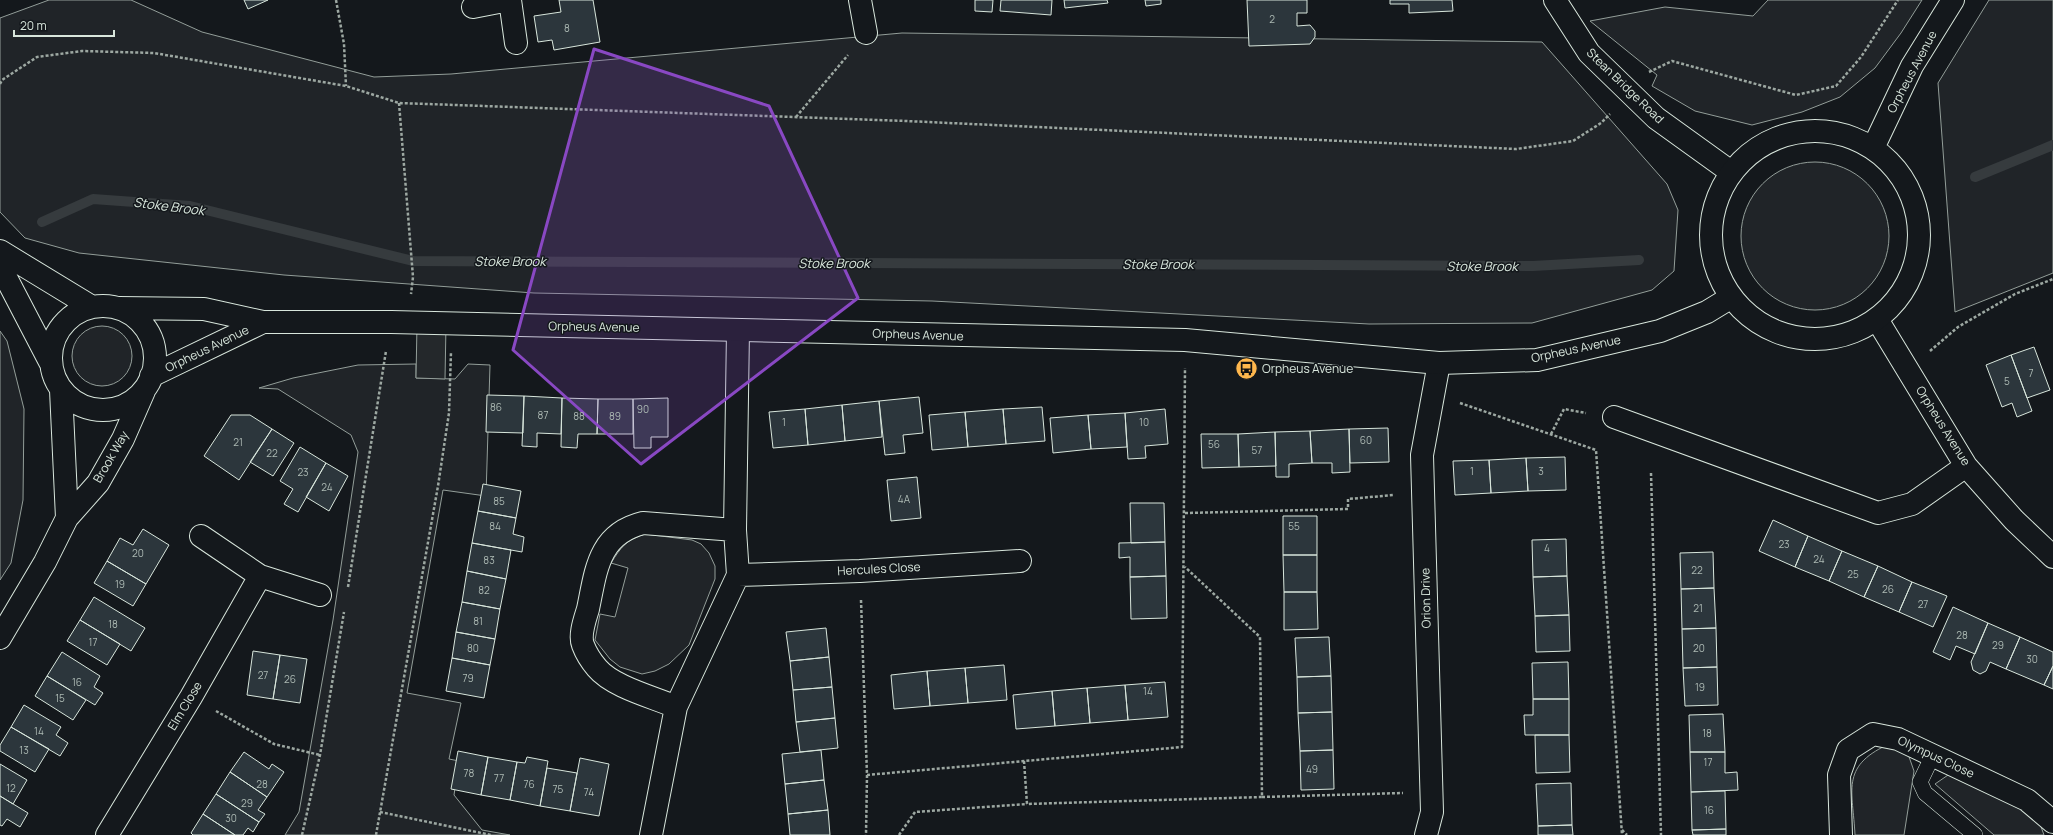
<svg xmlns="http://www.w3.org/2000/svg" width="2053" height="835" font-family="Manrope,sans-serif">
	<style>
		.green { fill: #202428; stroke: #939e99 }
		.parking { fill: #24282b; stroke: #939e99 }
		.lines { fill: none; stroke-linecap: round; stroke-linejoin: round }
		.stream { stroke: #363b3e; stroke-width: 10 }
		.building { fill: #2c363c; stroke: #d8e6dc }
		.service-casing { stroke: #d8e6dc; stroke-width: 16 }
		.minor-casing { stroke: #d8e6dc; stroke-width: 24 }
		.tertiary-casing { stroke: #d8e6dc; stroke-width: 24 }
		.path { stroke: #9da8a2; stroke-width: 2.5; stroke-dasharray: 3 2; stroke-linecap: butt }
		.service { stroke: #14181c; stroke-width: 15 }
		.minor { stroke: #14181c; stroke-width: 22 }
		.tertiary { stroke: #14181c; stroke-width: 22 }
		.marked { fill: #8948c3; fill-opacity: 0.2; stroke: #8948c3; stroke-width: 3; stroke-linejoin: round }
		.labels { text-anchor: middle; stroke-width: 3; stroke-linejoin: round; paint-order: stroke }
		.number-label { font-size: 10px; fill: #adbab4 }
		.street-label { font-size: 12px; fill: #d8e6dc; stroke: #14181c }
		.poi-label { font-size: 12px; fill: #d8e6dc; stroke: #14181c; text-anchor: start }
		.water-label { font-size: 13px; font-style: italic; fill: #d8e6dc; stroke: #14181c }
	</style>
	<rect width="100%" height="100%" fill="#14181c"/>
	<path class="green" d="M49,0h82l71,32 172,45 77,-3 451,-41 640,9 125,142 11,26 -4,61 -22,19 -120,33 -163,1 -437,-23 -398,-8 -250,-18 -205,-22 -54,-15 -25,-26v-194z
		M1768,0h154l-21,33 -26,35 -35,29 -38,15 -50,13 -57,-14 -43,-25 5,-11 -67,-54 75,-14 88,9z
		M1989,0h64v273l-98,39 -17,-229z
		M1741 236a74 74 0 1 1 148 0a74 74 0 1 1-148 0Z
		M72 356a30 30 0 1 1 60 0a30 30 0 1 1-60 0Z
		M0,331l7,10 17,68 -1,91 -12,63 -11,17z
		M416,364v14l39,1 13,-15 22,1 -4,131 -43,-6 -36,203 54,10 -12,56 10,2 -5,34 28,35 28,5h-225l14,-23 34,-192 25,-168 -7,-17 -73,-46 -19,-1 34,-10 65,-13z
		M645,534l47,6 9,4 8,9 6,13v13l-26,66 -20,19 -14,7 -13,3 -22,-7 -10,-8 -15,-19 5,-26 15,3 13,-49 -17,-5c10,-16 15,-23 34,-29z
		M1887,745l20,6 7,20 -10,64h-49c-2,-44 -15,-68 32,-90z
		M1951,773l82,41 7,10 4,11h-50l-59,-51z"/>
	<path class="parking" d="M417,324l29,1 -1,54 -29,-1z"/>
	<g class="lines">
		<path class="stream" d="M1975,177l78,-32
			M42,222l51,-23 97,7 223,55 1120,5 106,-6"/>
	</g>
	<path class="building" d="M244,0h24l-20,9z
		M559,0h34l7,42 -46,8 -2,-10 -14,2 -4,-26 27,-4z
		M975,0h18l-1,12 -17,-1z
		M1001,0h51l-1,15 -51,-4z
		M1064,0h43l1,3 -43,5z
		M1145,0h16v4l-15,2z
		M1247,0h60v13h-10v13l13,-1 5,6v6l-5,7 -61,2z
		M1390,0h62l1,11 -44,2v-9h-19z
		M2034,347l16,43 -23,8 -16,-43z
		M2011,355l21,56 -15,6 -5,-14 -10,4 -16,-42z
		M487,395l37,1 -1,37 -37,-1z
		M524,396l38,2 -1,36 -24,-1v14l-15,-1z
		M919,397l4,36 -20,2 2,18 -20,2 -6,-54z
		M562,398l36,1 -1,35h-19l-1,14 -16,-1z
		M668,398v39h-17v11h-17l-1,-49z
		M598,399h35v35h-36z
		M879,401l3,36 -37,4 -3,-36z
		M842,405l3,36 -37,4 -3,-36z
		M1042,407l3,34 -39,3 -3,-35z
		M805,409l3,36 -35,3 -4,-36z
		M1003,409l3,35 -38,3 -3,-35z
		M1165,409l3,35 -23,2 1,12 -18,1 -3,-46z
		M965,412l3,35 -36,3 -3,-35z
		M1125,413l2,34 -36,2 -3,-34z
		M231,415h19l22,14 -33,51 -35,-24z
		M1088,415l3,34 -38,4 -3,-35z
		M1388,428l1,34 -39,1 -1,-34z
		M272,429l22,14 -21,33 -23,-14z
		M1349,429l1,43 -18,1v-10h-20l-2,-32z
		M1310,431l2,32 -23,1v13h-13l-1,-45z
		M1275,432l1,34 -37,1 -1,-33z
		M1201,434h37l1,33 -37,1z
		M300,447l26,16 -28,49 -14,-8 9,-15 -13,-8z
		M1565,457l1,33 -38,1 -2,-33z
		M1526,458l2,33 -37,2 -2,-33z
		M1489,460l2,33 -36,2 -2,-34z
		M326,463l22,13 -19,35 -23,-14z
		M917,477l4,41 -30,3 -4,-41z
		M483,484l38,7 -5,27 -38,-7z
		M1130,503h34l1,39 -34,1z
		M478,511l38,7 -3,16 11,3 -2,15 -50,-9z
		M1283,516h34v39h-34z
		M1773,520l35,16 -13,31 -36,-16z
		M143,529l26,16 -23,39 -39,-23 13,-23 13,7z
		M1808,536l34,15 -13,30 -34,-14z
		M1566,539l1,37 -34,1 -1,-37z
		M1165,542l1,34 -36,1v-20l-11,1v-15z
		M472,543l39,7 -5,29 -39,-8z
		M1842,551l36,15 -14,31 -35,-16z
		M1713,552l1,36 -33,1 -1,-36z
		M1283,555h34v37h-33z
		M107,561l39,23 -13,22 -39,-23z
		M1878,566l34,16 -13,30 -35,-15z
		M467,571l39,8 -6,30 -38,-7z
		M1166,576l1,42 -36,1 -1,-42z
		M1567,576l2,39 -34,1 -2,-39z
		M1912,582l35,14 -14,31 -34,-15z
		M1714,588l2,40 -34,1 -1,-40z
		M1284,592h33l1,37 -34,1z
		M94,597l51,31 -14,23 -51,-31z
		M462,602l38,7 -5,30 -39,-7z
		M1953,607l35,16 -13,31 -19,-8 -6,14 -17,-8z
		M1569,615l1,36 -34,1 -1,-36z
		M80,620l40,24 -13,21 -40,-24z
		M1988,623l32,14 -14,32 -16,-7 -4,9 -6,3 -7,-4 -2,-8z
		M826,628l3,29 -39,4 -4,-29z
		M1716,628l1,39 -34,1 -1,-39z
		M456,632l39,7 -5,26 -38,-7z
		M1329,637l2,39 -34,1 -2,-39z
		M2020,637l33,15v14l-9,19 -38,-16z
		M253,651l27,4 -7,44 -26,-4z
		M62,652l38,24 -6,11 9,6 -8,12 -48,-29z
		M280,655l27,4 -7,44 -27,-4z
		M829,657l3,30 -39,3 -3,-29z
		M452,658l38,7 -6,33 -38,-7z
		M1568,662l1,37h-36l-1,-36z
		M1004,665l3,35 -39,3 -3,-35z
		M2053,666v23l-9,-4z
		M1717,667l1,38 -33,1 -2,-38z
		M965,668l3,35 -38,3 -3,-35z
		M927,671l3,35 -36,3 -3,-34z
		M47,676l39,24 -13,20 -38,-24z
		M1331,676l1,36 -34,1 -1,-36z
		M1165,682l3,35 -40,3 -3,-35z
		M1125,685l3,35 -38,3 -3,-35z
		M832,687l3,31 -39,4 -3,-32z
		M1087,688l3,35 -35,3 -3,-35z
		M1052,691l3,35 -39,3 -3,-34z
		M1533,699h36v36h-44l-1,-20h9z
		M24,705l37,22 -5,8 12,8 -8,13 -49,-29z
		M1332,712l1,38 -33,1 -2,-38z
		M1723,714l2,38h-35l-1,-37z
		M835,718l3,30 -38,4 -4,-30z
		M11,727l38,22 -14,23 -35,-21v-6z
		M1535,735h34l1,37 -34,1z
		M821,750l3,30 -39,4 -3,-30z
		M1333,750l1,39 -33,1 -1,-39z
		M458,751l30,6 -7,38 -30,-6z
		M244,752l25,17 3,-5 12,8 -17,25 -37,-25z
		M1690,752h35v21l12,-1 1,18 -47,2z
		M488,757l29,5 -7,38 -29,-5z
		M527,757l21,4 -8,45 -30,-6 7,-38 8,1z
		M580,758l29,6 -10,52 -29,-5z
		M0,764l27,16 -14,24 -13,-8z
		M547,768l30,5 -7,38 -30,-5z
		M230,772l37,25 -9,13 7,4 -6,8 -43,-28z
		M824,780l4,30 -40,4 -3,-30z
		M1571,783l1,42 -34,1 -2,-42z
		M1725,791l1,38 -34,1 -1,-38z
		M216,794l43,28 -6,10 -5,-4 -5,7h-8l-32,-21z
		M0,796l28,17 -8,14 -13,-8 -5,7 -2,-1z
		M828,810l2,25h-40l-2,-21z
		M203,814l32,21h-42l-2,-2z
		M1572,825l1,10h-35v-9z
		M1726,829v6h-33l-1,-5z"/>
	<g class="lines">
		<defs>
			<path id="service" d="M1933,755l-13,27 5,11 50,42"/>
			<path id="minor" d="M510,0l6,43
				M860,0l6,33
				M1555,0l34,53 67,65 75,54
				M473,7l36,-7
				M1878,321l88,145 48,54 39,37
				M1614,417l264,96 34,-9 54,-38
				M201,536l59,40 60,19
				M738,575l122,-4 160,-10
				M676,707c-23,-10 -63,-20 -79,-39 -6,-7 -11,-15 -14,-23 -4,-10 2,-26 5,-36 8,-38 10,-75 55,-86l92,7
				M107,835l84,-138 69,-121
				M651,835l25,-128 62,-132 -3,-45 3,-200
				M1426,835l6,-23 -10,-357 17,-92
				M1841,835l-2,-60 9,-25 25,-16 25,5 129,61 26,22"/>
			<path id="tertiary" d="M1711 235a104 104 0 1 1 208 0a104 104 0 1 1-208 0Z
				M1874,146l38,-80 41,-66
				M0,251l92,56
				M0,266l50,96
				M51 358a52 52 0 1 1 104 0a52 52 0 1 1-104 0Z
				M119,308l85,1 59,13h128l794,18 254,23 98,-3 123,-29 47,-19 23,-14
				M151,376l112,-54
				M61,390l6,128
				M0,638l45,-76 22,-44 31,-35 25,-44 21,-48"/>
		</defs>
		<use href="#service" class="service-casing"/>
		<use href="#minor" class="minor-casing"/>
		<use href="#tertiary" class="tertiary-casing"/>
		<path class="path" d="M336,0l8,44 2,42
			M1649,72l23,-11 124,34 40,-9 25,-29 37,-57
			M0,84l2,-4 35,-23 45,-6 72,2 192,33 53,17 507,18 610,28 57,-8 28,-18 9,-9
			M399,103l14,174 -2,17
			M796,117l52,-62
			M1930,351l28,-24 57,-33 38,-15
			M1460,403l136,47 26,385
			M1551,434l13,-25 22,4
			M1651,473l10,362
			M1185,513l163,-4v-10l46,-4
			M348,587l38,-236
			M861,600l6,175 -1,60
			M216,711l58,33 46,11
			M1024,761l3,43 235,-7 -2,-160 -75,-70
			M867,775l315,-28 3,-379
			M1262,797l141,-4
			M380,812l111,23
			M1622,830l5,5
			M302,835l18,-80 24,-143
			M376,835l62,-349 11,-73 2,-61
			M899,835l16,-23 112,-8"/>
		<use href="#service" class="service"/>
		<use href="#minor" class="minor"/>
		<use href="#tertiary" class="tertiary"/>
	</g>
	<path class="marked" d="M594,49l175,57 89,192 -217,166 -128,-114z"/>
	<defs>
		<symbol id="bus-disc" viewBox="-11 -11 22 22"><circle r="9.5" fill="#ffb74d" stroke="#14181c"/><path d="M-5-6H5V4H4V6H2V4H-2V6H-4V4H-5ZM-3.5-4V0h7V-4ZM-3.5 1.2v1.5H-2V1.2ZM2 1.2v1.5H3.5V1.2Z" fill="#111"/></symbol>
	</defs>
	<g fill-rule="evenodd">
		<use href="#bus-disc" x="1234" y="356" width="25" height="25"/>
	</g>
	<g class="labels">
		<g class="number-label">
			<text x="1272" y="23">2</text>
			<text x="567" y="32">8</text>
			<text x="2031" y="377">7</text>
			<text x="2007" y="385">5</text>
			<text x="496" y="411">86</text>
			<text x="643" y="413">90</text>
			<text x="543" y="419">87</text>
			<text x="579" y="420">88</text>
			<text x="615" y="420">89</text>
			<text x="784" y="426">1</text>
			<text x="1144" y="426">10</text>
			<text x="1366" y="444">60</text>
			<text x="238" y="446">21</text>
			<text x="1214" y="448">56</text>
			<text x="1257" y="454">57</text>
			<text x="272" y="457">22</text>
			<text x="1472" y="475">1</text>
			<text x="1541" y="475">3</text>
			<text x="303" y="476">23</text>
			<text x="327" y="491">24</text>
			<text x="904" y="503">4A</text>
			<text x="499" y="505">85</text>
			<text x="495" y="530">84</text>
			<text x="1294" y="530">55</text>
			<text x="1784" y="548">23</text>
			<text x="1547" y="552">4</text>
			<text x="138" y="557">20</text>
			<text x="1819" y="563">24</text>
			<text x="489" y="564">83</text>
			<text x="1697" y="574">22</text>
			<text x="1853" y="578">25</text>
			<text x="120" y="588">19</text>
			<text x="1888" y="593">26</text>
			<text x="484" y="594">82</text>
			<text x="1923" y="608">27</text>
			<text x="1698" y="612">21</text>
			<text x="478" y="625">81</text>
			<text x="113" y="628">18</text>
			<text x="1962" y="639">28</text>
			<text x="93" y="646">17</text>
			<text x="1998" y="649">29</text>
			<text x="473" y="652">80</text>
			<text x="1699" y="652">20</text>
			<text x="2032" y="663">30</text>
			<text x="263" y="679">27</text>
			<text x="468" y="682">79</text>
			<text x="290" y="683">26</text>
			<text x="77" y="686">16</text>
			<text x="1700" y="691">19</text>
			<text x="1148" y="695">14</text>
			<text x="60" y="702">15</text>
			<text x="39" y="735">14</text>
			<text x="1707" y="737">18</text>
			<text x="24" y="754">13</text>
			<text x="1708" y="766">17</text>
			<text x="1312" y="773">49</text>
			<text x="469" y="777">78</text>
			<text x="499" y="782">77</text>
			<text x="262" y="788">28</text>
			<text x="529" y="788">76</text>
			<text x="11" y="792">12</text>
			<text x="558" y="793">75</text>
			<text x="589" y="796">74</text>
			<text x="247" y="807">29</text>
			<text x="1709" y="814">16</text>
			<text x="231" y="822">30</text>
		</g>
		<g class="street-label">
			<text transform="translate(1912 72) rotate(-62)" y="4">Orpheus Avenue</text>
			<text transform="translate(1625 86) rotate(44)" y="4">Stean Bridge Road</text>
			<text transform="translate(594 327) rotate(1)" y="4">Orpheus Avenue</text>
			<text transform="translate(918 335) rotate(2)" y="4">Orpheus Avenue</text>
			<text transform="translate(207 349) rotate(-26)" y="4">Orpheus Avenue</text>
			<text transform="translate(1576 349) rotate(-12)" y="4">Orpheus Avenue</text>
			<text transform="translate(1943 426) rotate(58)" y="4">Orpheus Avenue</text>
			<text transform="translate(111 457) rotate(-60)" y="4">Brook Way</text>
			<text transform="translate(879 569) rotate(-3)" y="4">Hercules Close</text>
			<text transform="translate(1426 598) rotate(-91)" y="4">Orion Drive</text>
			<text transform="translate(185 706) rotate(-59)" y="4">Elm Close</text>
			<text transform="translate(1936 757) rotate(25)" y="4">Olympus Close</text>
		</g>
		<g class="poi-label">
			<text x="1262" y="373">Orpheus Avenue</text>
		</g>
		<g class="water-label">
			<text transform="translate(169 206) rotate(7)" y="5">Stoke Brook</text>
			<text x="510" y="266">Stoke Brook</text>
			<text x="834" y="268">Stoke Brook</text>
			<text x="1158" y="269">Stoke Brook</text>
			<text x="1482" y="271">Stoke Brook</text>
		</g>
	</g>
	<path d="M14 30v6h100v-6" fill="none" stroke="#d8e6dc" stroke-width="2"/>
	<text x="20" y="30" font-size="12" fill="#d8e6dc" stroke="#14181c" stroke-width="3" paint-order="stroke">20 m</text>
</svg>
